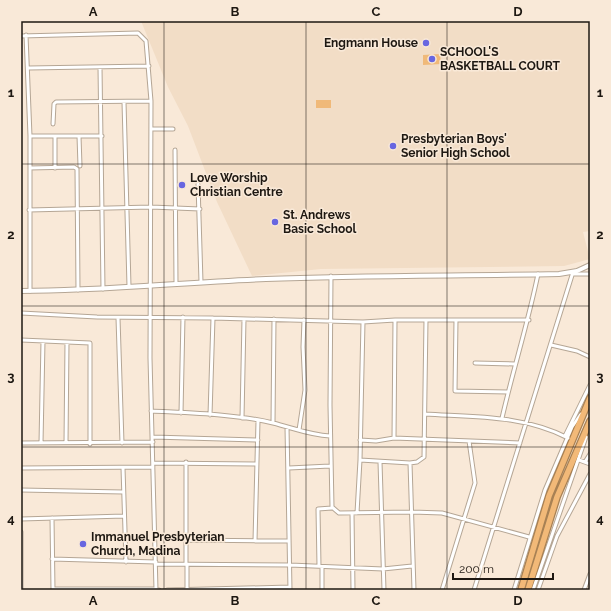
<svg xmlns="http://www.w3.org/2000/svg" width="611" height="611" font-family="Raleway,sans-serif">
	<style>
		.built { fill: #f2ddc6 }
		.green { fill: #f0b979 }
		.lines { fill: none; stroke-linecap: round; stroke-linejoin: round }
		.street-casing { stroke: #b5a695; stroke-width: 5 }
		.secondary-casing { stroke: #b5a695; stroke-width: 6 }
		.highway-casing { stroke: #a88154; stroke-width: 8 }
		.street { stroke: #fff; stroke-width: 3 }
		.secondary { stroke: #fff; stroke-width: 4 }
		.highway { stroke: #f2b978; stroke-width: 5.5 }
		.grid { fill: none; stroke: #1e1812; stroke-width: 1; stroke-opacity: 0.55 }
		.poi-dot { fill: #6866e0; stroke: #f9e9d8; stroke-width: 1.5 }
		.labels { text-anchor: middle; stroke-width: 3; stroke-linejoin: round; paint-order: stroke }
		.poi-label { font-size: 12px; font-weight: bold; fill: #1e1812; stroke: #f9e9d8; text-anchor: start }
		.neatline { fill: none; stroke: #1e1812; stroke-width: 1.5 }
		.grid-label { font-size: 13px; text-anchor: middle; font-weight: bold; fill: #1e1812 }
	</style>
	<rect width="100%" height="100%" fill="#f9e9d8"/>
	<path class="built" d="M141,21h449v210l-7,1 7,27 -26,7 -243,3 -69,7 -35,-74 -29,-76 -20,-39z"/>
	<path class="green" d="M440,54l1,10 -18,1v-10z
		M316,100h15v8h-15z"/>
	<g class="lines">
		<defs>
			<path id="street" d="M26,35l4,101v155
				M21,36l117,-3 8,8 5,60 -1,257 6,232
				M100,67l3,222
				M29,68l120,-2
				M124,102l5,184
				M53,124l1,-20 2,-2 95,-1
				M151,129h22
				M30,136h72
				M79,136l1,30
				M175,150l1,133
				M30,168l44,-1 3,2 1,121
				M55,168v-32
				M198,184l3,98
				M29,210l122,-3 49,2
				M572,274h18
				M331,276l-1,129 2,102 7,6 73,-1 30,1 87,24
				M21,313l76,4 116,1 150,4 32,-2h134
				M118,318l4,125
				M456,320l-1,71 53,1
				M363,322l-3,138 50,3
				M21,340l69,3v101
				M551,345l26,6 13,6
				M475,363l40,1
				M151,411c38,2 86,3 122,12 20,5 37,12 57,13
				M181,413l2,-96
				M425,414c48,3 99,1 143,24
				M210,415l3,-97
				M242,418l2,-99
				M502,418c11,-48 26,-95 36,-144
				M273,423l1,-104
				M287,427l3,163
				M299,430l6,-40 -2,-43 1,-27
				M565,436l25,-51
				M153,437l105,3
				M394,438l1,-118
				M360,440l16,1 18,-3 126,5
				M21,443l132,-1
				M41,443l2,-102
				M66,443l1,-101
				M579,460l11,4
				M186,462v102
				M380,462l4,128
				M585,462l5,-8
				M153,463l104,1
				M21,468l132,-1
				M123,468l3,94
				M289,468l41,-2
				M21,490l102,2
				M352,513l1,77
				M357,513l3,-53
				M52,518l1,72
				M21,519l103,-3
				M21,532v58
				M186,540l103,1
				M255,541l3,-120
				M52,559l104,3
				M156,564l134,1 93,4 29,-3
				M319,566l-1,-57 14,-1
				M53,589h100l6,1
				M167,590l123,-3
				M187,590v-26
				M322,590v-23
				M414,590l-4,-127 7,-1 7,-5 2,-137
				M442,590l33,-107 -6,-42
				M474,590l99,-318
				M514,590l31,-100 27,-63 9,-13
				M533,590l53,-153
				M538,590l19,-54 33,-62
				M584,590l6,-16"/>
			<path id="secondary" d="M21,291c82,0 163,-9 245,-12 97,-4 195,-3 293,-5l18,-3 13,-6"/>
			<path id="highway" d="M521,590l28,-94 41,-98
				M528,590l29,-93 33,-76"/>
		</defs>
		<use href="#street" class="street-casing"/>
		<use href="#secondary" class="secondary-casing"/>
		<use href="#highway" class="highway-casing"/>
		<use href="#street" class="street"/>
		<use href="#secondary" class="secondary"/>
		<use href="#highway" class="highway"/>
	</g>
	<path class="grid" d="M164,21v569M306,21v569M447,21v569M21,164h569M21,306h569M21,447h569"/>
	<g class="poi-dot">
		<circle cx="426" cy="43" r="4"/>
		<circle cx="432" cy="59" r="4"/>
		<circle cx="393" cy="146" r="4"/>
		<circle cx="182" cy="185" r="4"/>
		<circle cx="275" cy="222" r="4"/>
		<circle cx="83" cy="544" r="4"/>
	</g>
	<g class="labels">
		<g class="poi-label">
			<text x="418" y="47" text-anchor="end">Engmann House</text>
			<text x="440" y="56">SCHOOL'S<tspan x="440" dy="14">BASKETBALL COURT</tspan></text>
			<text x="401" y="143">Presbyterian Boys'<tspan x="401" dy="14">Senior High School</tspan></text>
			<text x="190" y="182">Love Worship<tspan x="190" dy="14">Christian Centre</tspan></text>
			<text x="283" y="219">St. Andrews<tspan x="283" dy="14">Basic School</tspan></text>
			<text x="91" y="541">Immanuel Presbyterian<tspan x="91" dy="14">Church, Madina</tspan></text>
		</g>
	</g>
	<rect width="611" height="611" fill="none" stroke="#f9e9d8" stroke-width="44"/>
	<path d="M453 573v6h100v-6" fill="none" stroke="#1e1812" stroke-width="2"/>
	<text x="459" y="573" font-size="12" fill="#1e1812" stroke="#f9e9d8" stroke-width="3" paint-order="stroke">200 m</text>
	<rect x="22" y="22" width="567" height="567" class="neatline"/>
	<g class="grid-label">
		<text x="93" y="16">A</text>
		<text x="235" y="16">B</text>
		<text x="376" y="16">C</text>
		<text x="518" y="16">D</text>
		<text x="11" y="97">1</text>
		<text x="600" y="97">1</text>
		<text x="11" y="239">2</text>
		<text x="600" y="239">2</text>
		<text x="11" y="381">3</text>
		<text x="600" y="381">3</text>
		<text x="11" y="523">4</text>
		<text x="600" y="523">4</text>
		<text x="93" y="605">A</text>
		<text x="235" y="605">B</text>
		<text x="376" y="605">C</text>
		<text x="518" y="605">D</text>
	</g>
</svg>
